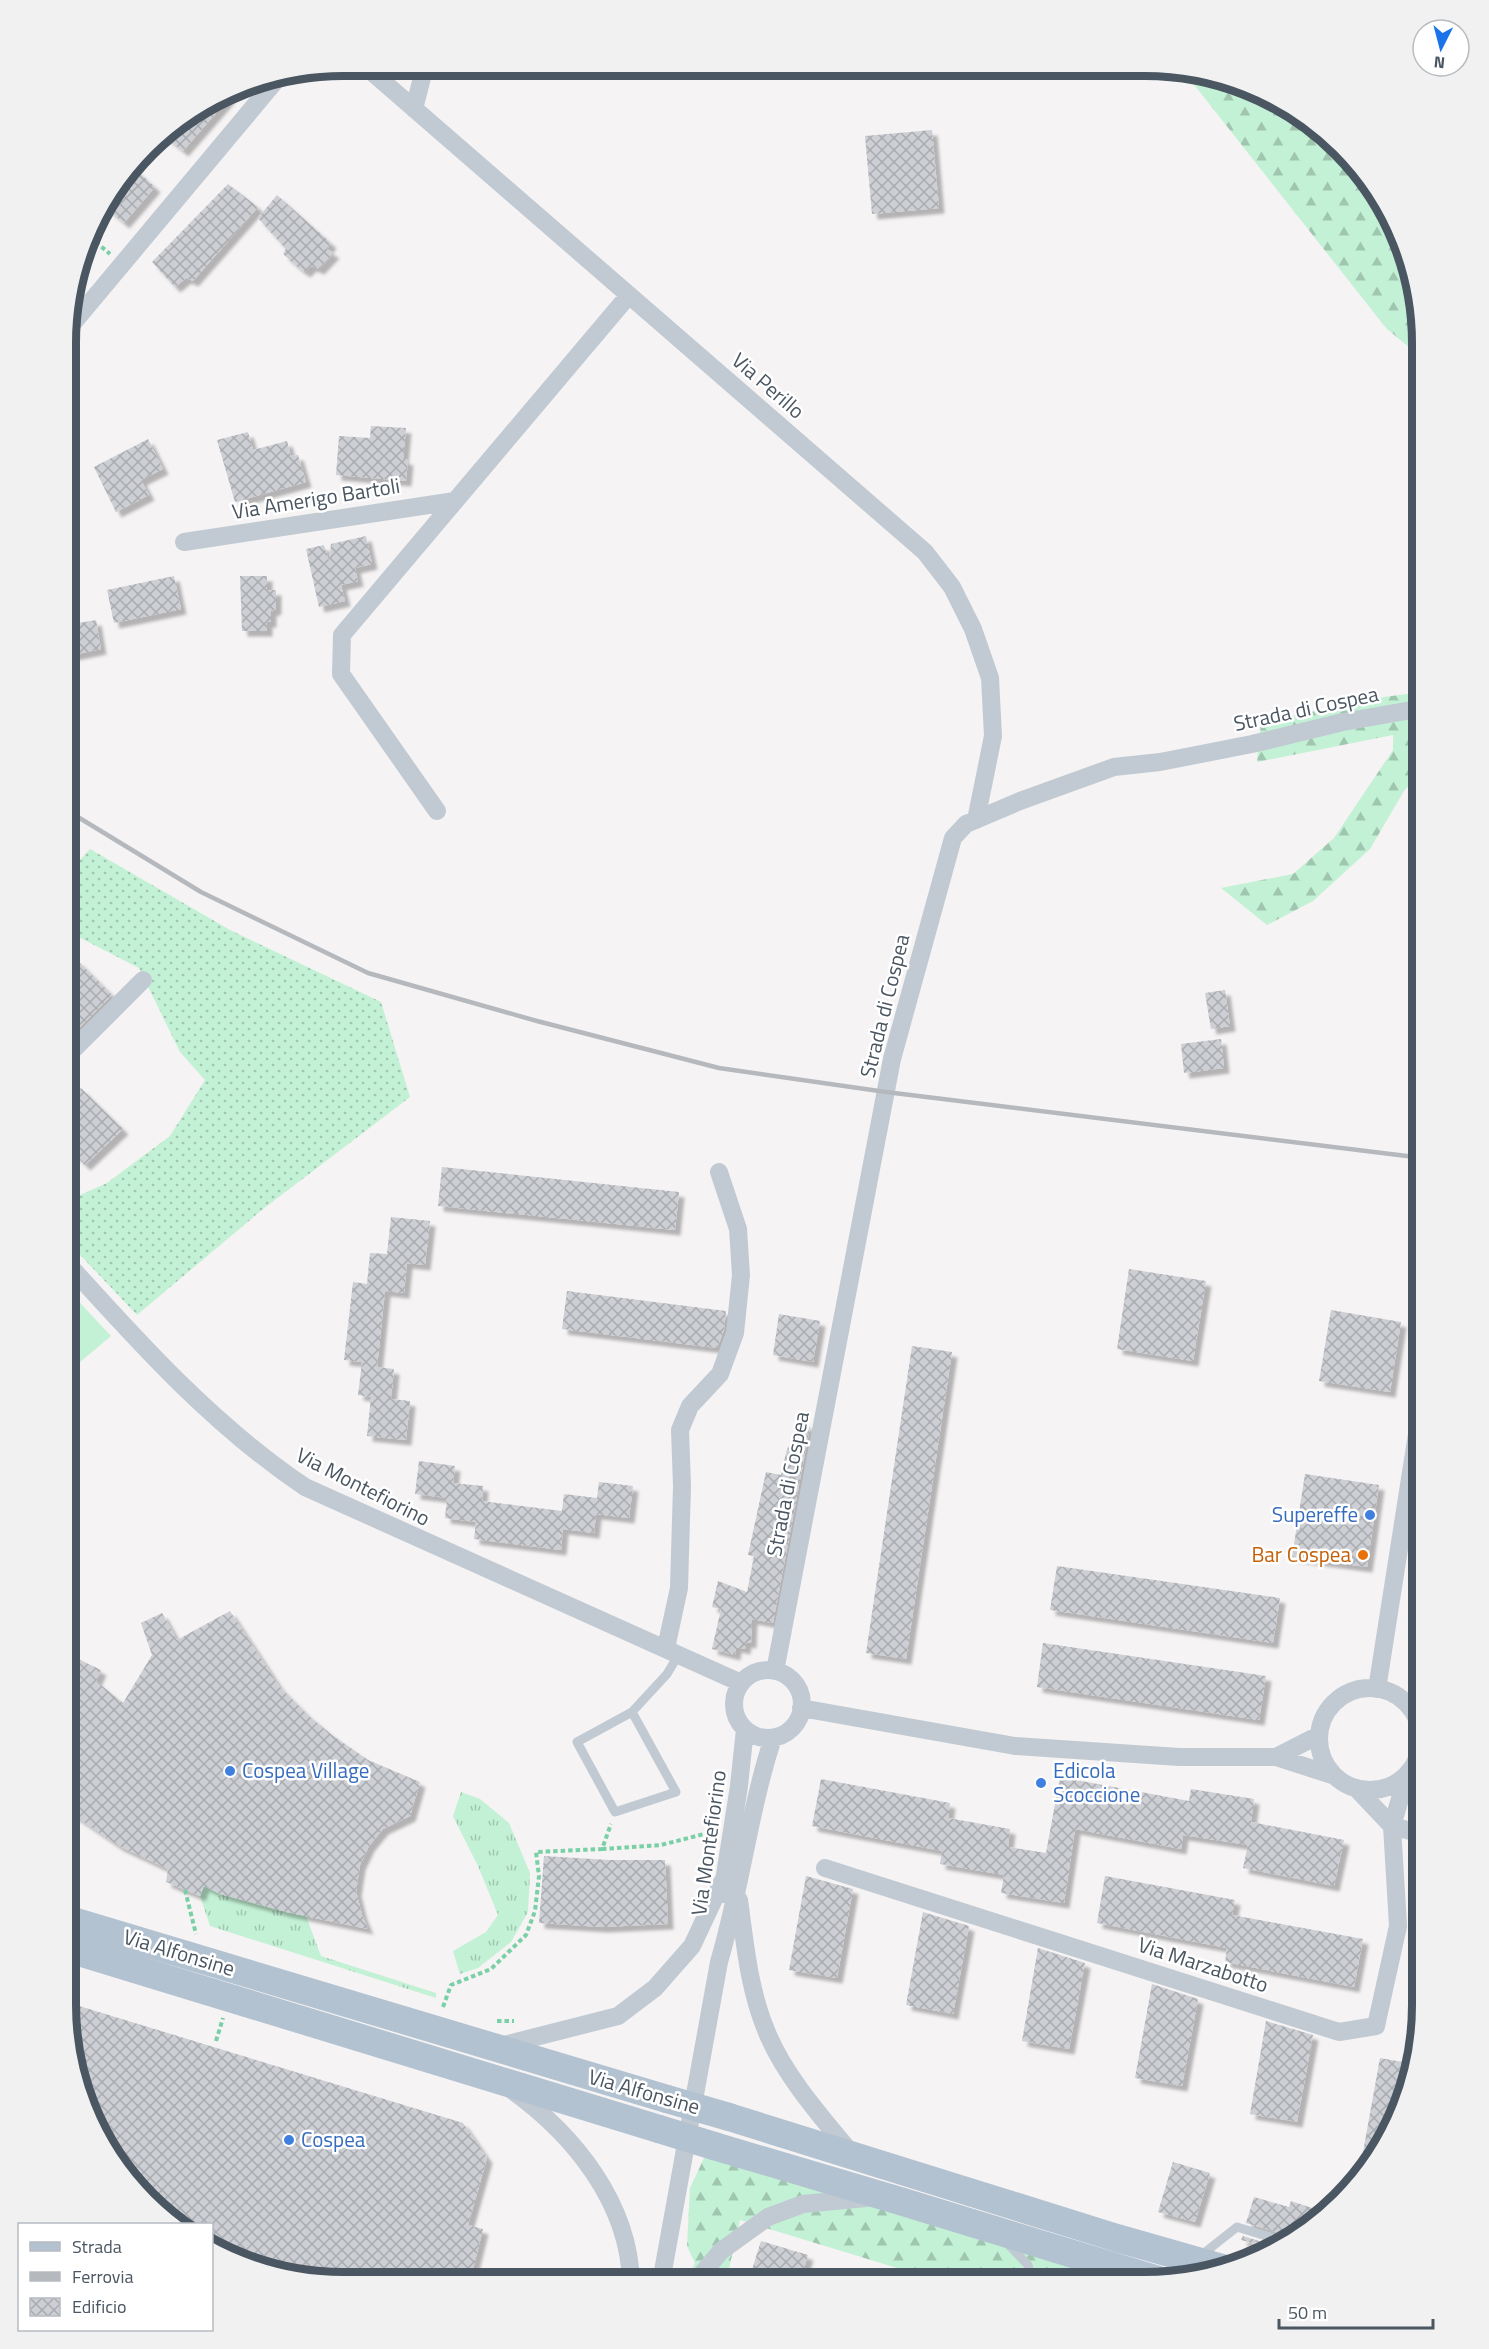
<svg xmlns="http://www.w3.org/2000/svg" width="1489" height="2349" font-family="'Titillium Web',sans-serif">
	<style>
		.grass { fill: url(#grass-tufts) }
		.forest { fill: url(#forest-firs) }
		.garden { fill: url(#garden-dots) }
		.pitch { fill: #c3f1d5 }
		.building { fill: url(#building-cross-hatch); filter: url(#shadow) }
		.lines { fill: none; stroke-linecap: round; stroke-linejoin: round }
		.path { stroke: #7ad0a6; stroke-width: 4; stroke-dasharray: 4.5 3; stroke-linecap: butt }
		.lane { stroke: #c1cad2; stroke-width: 9 }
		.street { stroke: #c1cad2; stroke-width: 18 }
		.primary { stroke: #b3c2d1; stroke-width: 28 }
		.rail { stroke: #b5b8bd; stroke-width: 4.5 }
		.primary-bridge { stroke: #b3c2d1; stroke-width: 28 }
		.shop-dot { fill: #3f7fe0; stroke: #fff; stroke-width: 2 }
		.food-dot { fill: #e8710a; stroke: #fff; stroke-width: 2 }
		.labels { text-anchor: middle; stroke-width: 5; stroke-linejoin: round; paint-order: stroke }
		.street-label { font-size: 21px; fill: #4a5661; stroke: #fff }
		.shop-label { font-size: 21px; fill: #366cbe; stroke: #fff; text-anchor: start }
		.food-label { font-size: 21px; fill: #c56008; stroke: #fff; text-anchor: end }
		.rim { fill: none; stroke: #4a5661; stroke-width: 8 }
	</style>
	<defs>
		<pattern id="grass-tufts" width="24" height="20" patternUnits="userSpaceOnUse" patternTransform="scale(1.5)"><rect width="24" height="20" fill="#c3f1d5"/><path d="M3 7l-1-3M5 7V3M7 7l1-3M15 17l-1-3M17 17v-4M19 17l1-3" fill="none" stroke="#a0c6b0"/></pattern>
		<pattern id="forest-firs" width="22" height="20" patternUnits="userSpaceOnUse" patternTransform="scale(1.5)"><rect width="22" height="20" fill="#c3f1d5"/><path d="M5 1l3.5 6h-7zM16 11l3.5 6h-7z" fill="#a0c6b0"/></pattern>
		<pattern id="garden-dots" width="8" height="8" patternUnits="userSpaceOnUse" patternTransform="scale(1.5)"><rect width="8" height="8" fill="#c3f1d5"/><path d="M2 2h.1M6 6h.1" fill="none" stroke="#a0c6b0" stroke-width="1.8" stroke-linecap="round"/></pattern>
		<pattern id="building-cross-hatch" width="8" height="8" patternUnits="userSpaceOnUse" patternTransform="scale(1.5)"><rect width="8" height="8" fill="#cdcfd5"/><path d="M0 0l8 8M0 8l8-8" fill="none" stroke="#a8abb0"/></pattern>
		<filter id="shadow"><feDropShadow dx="5.5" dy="5.5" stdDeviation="1.5" flood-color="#0004"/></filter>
	</defs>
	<rect width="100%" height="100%" fill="#f5f3f3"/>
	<path class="grass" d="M461,1792l19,7 29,24 21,50 -2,39 -17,30 -33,26 -18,6 -7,-23 33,-19 12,-17 -20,-49 -25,-50z
		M204,1886l16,8 86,22 15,40 115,37v5l-226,-72 -10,-30z"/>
	<path class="forest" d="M1181,68l71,19 63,37 51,51 36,63 21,106v15l-37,-31z
		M1423,692v77l-19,22 -34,58 -57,52 -46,24 -46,-37 72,-14 41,-36 59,-88v-15l-136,27 4,-40 123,-25z
		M705,2156l431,127 -193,-1 -203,-62 -14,62h-41l10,-19 -8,-17 3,-58z"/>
	<path class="garden" d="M90,849l140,81 151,72 29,95 -147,112 -126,106 -70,-74v-40l40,-18 63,-47 35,-56 -25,-28 -41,-84 -72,-37 1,-58z"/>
	<path class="pitch" d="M67,1289l44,47 -44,37z"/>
	<path class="building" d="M227,94l3,3 -47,54 -21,-17z
		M932,130l7,78 -67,6 -7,-78z
		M135,169l20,18 -31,36 -19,-16z
		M228,184l30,23 -65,74 -7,-3 -11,9 -23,-25z
		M277,195l54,48 -4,6 7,4 -15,16 -8,-3 -6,6 -6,-4 -16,-14 3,-5 -28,-31z
		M371,426l35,2 -3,31 5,1 -2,21 -70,-6 3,-39 31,2z
		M248,432l5,18 34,-9 4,15 7,-1 8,27 -71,20 -18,-62z
		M148,439l15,30 -22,11 8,15 -33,17 -22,-45z
		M366,536l6,28 -17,4 3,13 -17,4 4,16 -26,6 -13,-58 18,-4 5,17 2,-18z
		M174,576l7,33 -67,14 -7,-33z
		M240,576h27v14h9v19l-5,2v11h-4v9h-25z
		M96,620l5,29 -33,7v-31z
		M77,960l35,35 -40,40 -5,-4v-61z
		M1225,990l5,36 -19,3 -6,-36z
		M1221,1039l3,29 -40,5 -3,-29z
		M81,1088l42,41 -38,36 -18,-18v-44z
		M442,1167l237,25 -4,38 -237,-24z
		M391,1217l39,4 -5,44 -18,-2 -3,30 -19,-2 -8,76 17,2 -3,30 19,2 -4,39 -39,-4 4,-39 -13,-2 4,-33 -18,-2 9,-78 14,2 3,-31 17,1z
		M1129,1269l77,12 -13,80 -76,-12z
		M567,1291l159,20 -2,19 -7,18 -155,-19z
		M1331,1310l70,12 -11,70 -71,-11z
		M779,1314l41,7 -7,41 -40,-7z
		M912,1346l40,6 -46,307 -40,-6z
		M804,1423l6,4 -37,196 -21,-4 -1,24 -5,-1 -1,7 -9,-2 -1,8 -23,-6 9,-40 -9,-2 6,-26 29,11 7,-36 -6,-1 18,-83 15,3 6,-26z
		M419,1461l36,5 -2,17 30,3 -1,15 80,10 2,-17 33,4 2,-16 34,4 -4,32 -33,-4 -2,19 -31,-4 -2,21 -87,-11 2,-17 -31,-4 2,-20 -32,-4z
		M1305,1474l74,11 -12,82 -75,-10z
		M1057,1566l223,32 -7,45 -223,-33z
		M230,1611l49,75 30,30 23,19 36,25 52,22 -10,34 -27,13 -14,17 -9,19 -4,26 6,24 6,14 -82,-17 -66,-18 -16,-8 -4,10 -34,-14 2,-13 -49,-23 -53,-36v-157l35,17 -5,11 27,22 29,-48 -11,-32 21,-10 15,27z
		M1043,1643l223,33 -7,44 -222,-33z
		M1060,1777l129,24 2,-12 63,10 -3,23 93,18 -10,46 -91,-18 5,-23 -65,-10 -2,14 -106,-20 -11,74 -63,-10 3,-18 -64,-11 2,-13 -130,-25 9,-47 129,24 -2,15 62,11 -2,18 38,6z
		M544,1856l64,4h57l3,64 -66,3 -63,-4z
		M806,1876l47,13 -16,89 -48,-8z
		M1105,1876l130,24 -3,15 131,24 -9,48 -129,-25 2,-14 -130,-25z
		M923,1912l46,14 -16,88 -47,-9z
		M1038,1948l47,15 -16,86 -47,-8z
		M1152,1984l46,15 -16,87 -47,-8z
		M66,2002l397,121 24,35 -19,67 15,4 -13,52h-162l-71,-19 -25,-15v-23h-39l-50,-50 -36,-63z
		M1266,2021l47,14 -16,87 -47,-8z
		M1380,2058l34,6 -6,31 -32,59 -13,-2z
		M1173,2162l37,11 -15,49 -37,-10z
		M1254,2197l35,10 2,-6 36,12 -12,12 -23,14 -4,-3 -42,-13z
		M1243,2236l35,11 -5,2 -32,-9z
		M761,2241l47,14 -8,27h-52z"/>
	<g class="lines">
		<path class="path" d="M90,237l20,17
			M602,1849l59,-4 51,-13
			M185,1890l11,44
			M443,2007l8,-22 40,-16 35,-34 9,-24 4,-35 -3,-24 66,-3 9,-25
			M497,2021h17
			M216,2041l7,-23"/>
		<path class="lane" d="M632,1712l44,80 -61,20 -38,-70 55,-30 35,-38 12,-20
			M1007,2243l21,22 4,18
			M1199,2257l38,-30 49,15
			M1082,2283l3,-3 16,3"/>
		<path class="street" d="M365,66l560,486 27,35 21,42 17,49 3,58 -17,84
			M414,109l11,-43
			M68,329l209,-250
			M184,542l271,-41
			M437,811l-96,-137 1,-39 287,-340
			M67,1056l76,-76
			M67,1263c73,81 147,163 238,224l436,196
			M666,1648l13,-60 3,-102 -2,-56 10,-24 30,-32 15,-41 6,-58 -3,-46 -19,-57
			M734 1704a34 34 0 1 1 68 0a34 34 0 1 1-68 0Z
			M775,1671l117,-612 61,-221 13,-14 54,-23 94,-34 46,-5 92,-18 91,-22 80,-14
			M1319 1739a51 51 0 1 1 102 0a51 51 0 1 1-102 0Z
			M1377,1689l46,-293
			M801,1708l214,38 164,11h97l59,19
			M1276,1757l43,-22
			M1356,1788l36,38 30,8
			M825,1868l514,164 37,-6 22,-100 -6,-100 15,-51
			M722,1894l17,-108 6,-57
			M739,1900c6,44 10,89 27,130 17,44 56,88 86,124
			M500,2046l118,-30 37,-28 37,-42 30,-64
			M513,2091c61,44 116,112 118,191
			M661,2282l58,-320c22,-74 30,-151 54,-224
			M695,2282l26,-31 47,-34 35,-13 63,-6"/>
		<path class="primary" d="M66,1919l601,180
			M66,1948l593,181
			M729,2117l388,121 105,30
			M714,2146l186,55 258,79"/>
		<path class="rail" d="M68,811l133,81 167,81 169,48 182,47 167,24 537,66"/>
		<path class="primary-bridge" d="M667,2099l62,18
			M659,2129l55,17"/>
	</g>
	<g class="shop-dot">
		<circle cx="1370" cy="1515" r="6"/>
		<circle cx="230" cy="1771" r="6"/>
		<circle cx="1041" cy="1783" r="6"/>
		<circle cx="289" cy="2140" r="6"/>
	</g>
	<circle class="food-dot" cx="1363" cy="1555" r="6"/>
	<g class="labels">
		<g class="street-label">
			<text transform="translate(768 386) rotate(41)" y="7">Via Perillo</text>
			<text transform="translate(316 499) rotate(-9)" y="7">Via Amerigo Bartoli</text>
			<text transform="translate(1306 709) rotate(-12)" y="7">Strada di Cospea</text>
			<text transform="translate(885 1006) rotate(-76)" y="7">Strada di Cospea</text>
			<text transform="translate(788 1484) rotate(-79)" y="7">Strada di Cospea</text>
			<text transform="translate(363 1487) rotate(27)" y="7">Via Montefiorino</text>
			<text transform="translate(709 1843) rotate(-82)" y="7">Via Montefiorino</text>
			<text transform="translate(179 1953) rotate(17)" y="7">Via Alfonsine</text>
			<text transform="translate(1203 1965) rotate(18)" y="7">Via Marzabotto</text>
			<text transform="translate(644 2092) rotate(16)" y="7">Via Alfonsine</text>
		</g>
		<g class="shop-label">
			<text x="1358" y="1522" text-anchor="end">Supereffe</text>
			<text x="242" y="1778">Cospea Village</text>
			<text x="1053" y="1778">Edicola<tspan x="1053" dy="24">Scoccione</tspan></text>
			<text x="301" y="2147">Cospea</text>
		</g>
		<g class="food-label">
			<text x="1351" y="1562">Bar Cospea</text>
		</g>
	</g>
	<path d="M0 0H1489V2349H0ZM343 76H1145A267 267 0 0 1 1412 343V2005A267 267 0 0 1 1145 2272H343A267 267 0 0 1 76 2005V343A267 267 0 0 1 343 76Z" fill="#f1f1f2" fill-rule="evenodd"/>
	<path class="rim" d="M343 76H1145A267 267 0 0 1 1412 343V2005A267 267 0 0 1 1145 2272H343A267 267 0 0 1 76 2005V343A267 267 0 0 1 343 76Z"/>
	<rect x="18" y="2223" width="195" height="108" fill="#ffffff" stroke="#b7bbc0" stroke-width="1.5"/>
	<rect x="30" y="2242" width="30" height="9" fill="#b3c2d1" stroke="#b7bbc0" stroke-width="1.5"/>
	<text x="72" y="2253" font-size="18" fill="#4a5661">Strada</text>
	<rect x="30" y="2272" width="30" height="9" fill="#b5b8bd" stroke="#b7bbc0" stroke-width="1.5"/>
	<text x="72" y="2283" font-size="18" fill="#4a5661">Ferrovia</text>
	<rect x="30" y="2298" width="30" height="18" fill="url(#building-cross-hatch)" stroke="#b7bbc0" stroke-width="1.5"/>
	<text x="72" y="2313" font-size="18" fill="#4a5661">Edificio</text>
	<g transform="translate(1441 48) rotate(186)"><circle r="28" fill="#ffffff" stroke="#b7bbc0" stroke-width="1.5"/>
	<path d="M0-4.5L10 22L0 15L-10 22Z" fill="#1a73e8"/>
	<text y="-9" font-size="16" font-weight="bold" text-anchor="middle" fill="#4a5661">N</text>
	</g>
	<path d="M1279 2319v9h154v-9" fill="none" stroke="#4a5661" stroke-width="3"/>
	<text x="1288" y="2319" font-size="18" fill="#4a5661" stroke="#ffffff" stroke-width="4.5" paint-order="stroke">50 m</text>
</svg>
